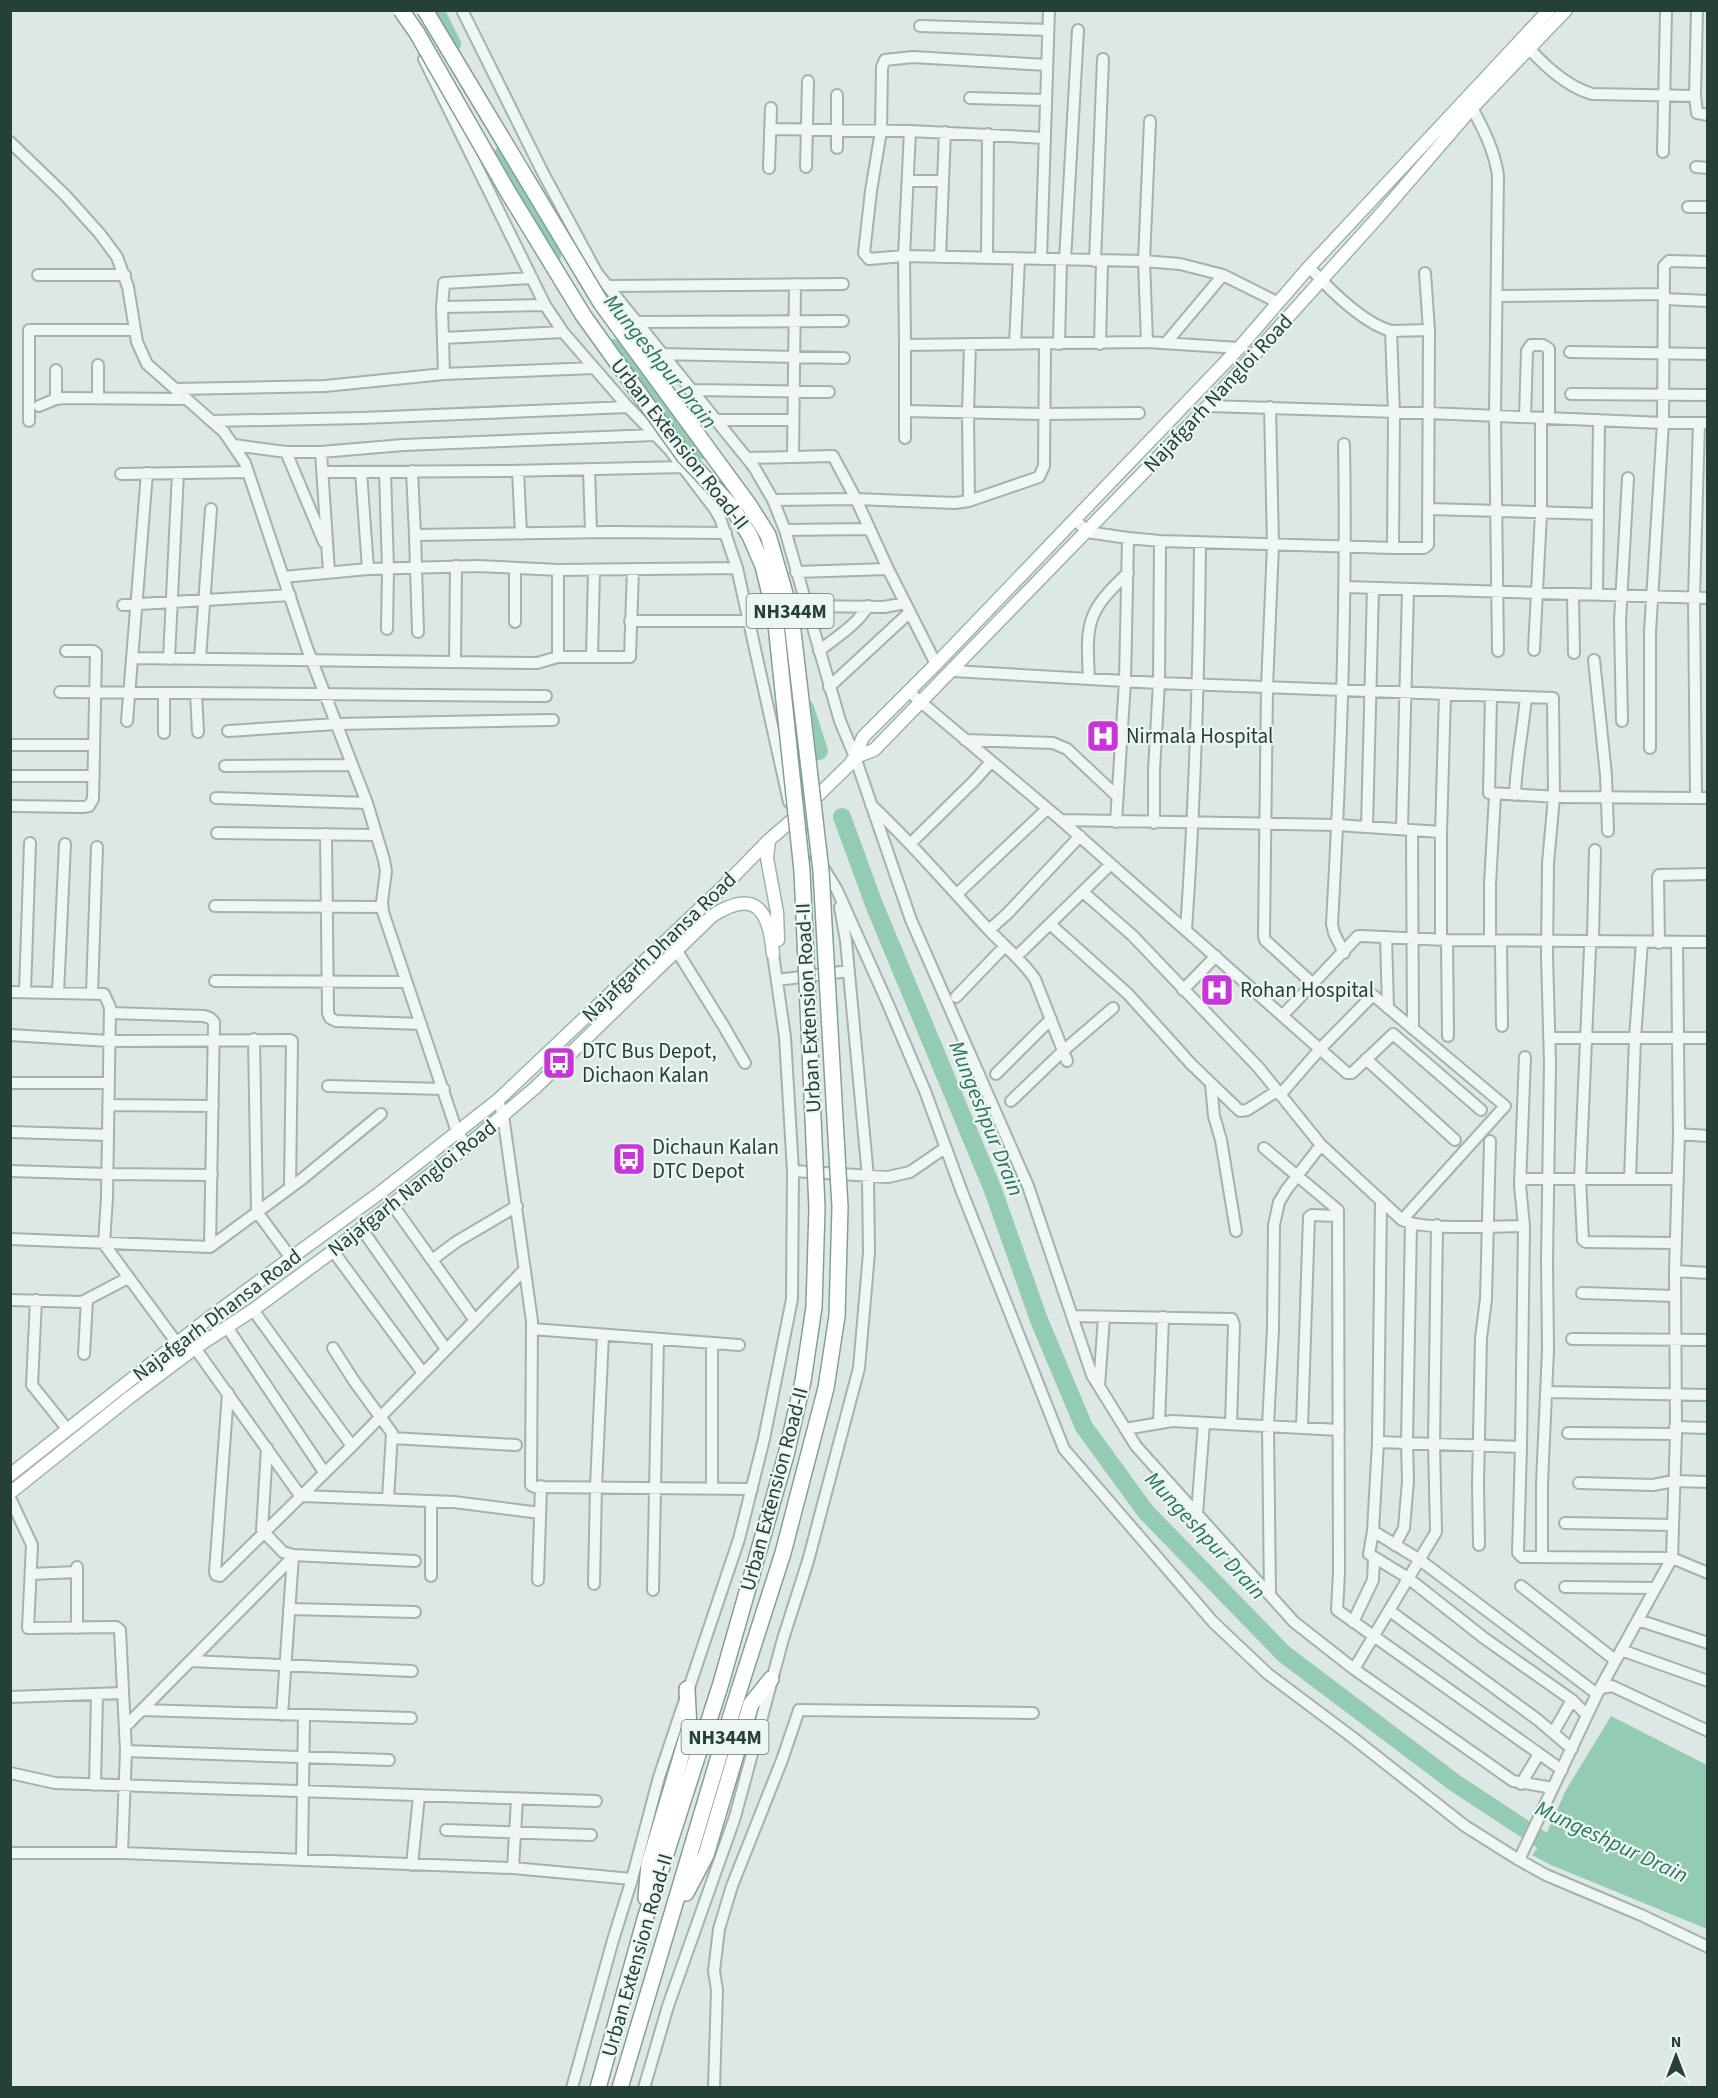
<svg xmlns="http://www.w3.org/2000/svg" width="1718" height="2098" font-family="'Source Sans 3',sans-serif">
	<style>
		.water { fill: #94ccb3 }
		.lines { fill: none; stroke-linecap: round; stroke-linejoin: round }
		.river { stroke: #94ccb3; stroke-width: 18 }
		.minor-casing { stroke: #a2b2ad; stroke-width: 14 }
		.major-casing { stroke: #9bb5ac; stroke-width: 15 }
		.highway-casing { stroke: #83a096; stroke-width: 18 }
		.minor { stroke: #f0f6f4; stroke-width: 10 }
		.major { stroke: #fff; stroke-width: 12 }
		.highway { stroke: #fff; stroke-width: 15 }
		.highway-bridge-casing { stroke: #83a096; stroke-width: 18; stroke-linecap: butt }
		.highway-bridge { stroke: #fff; stroke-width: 15 }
		.labels { text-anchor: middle; stroke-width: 4.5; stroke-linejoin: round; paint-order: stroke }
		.shield { fill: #ecf6f2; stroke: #61776f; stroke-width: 1.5 }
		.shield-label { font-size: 20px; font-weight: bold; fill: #254037 }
		.street-label { font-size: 21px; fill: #254037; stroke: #ecf6f2 }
		.poi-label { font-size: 21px; fill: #254037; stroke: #ecf6f2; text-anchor: start }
		.water-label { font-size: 22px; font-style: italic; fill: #2c7759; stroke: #ecf6f2 }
	</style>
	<rect width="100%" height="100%" fill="#dde8e4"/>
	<path class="water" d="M1611,1716l96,49v164l-156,-64 -19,-10 11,-14 23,-51z"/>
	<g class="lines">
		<path class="river" d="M435,10l17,34
			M504,153l48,102
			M614,348l88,102
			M780,618l15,58
			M805,708l14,43
			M842,817l33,90 118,283 46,130 45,107 62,85 138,142 171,129 88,58 23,8"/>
		<defs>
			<path id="minor" d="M462,10l80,161 55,102 157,194 19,33 12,30 55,191 15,36 56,163 117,266 64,189 44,71 158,176 60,47 159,112 40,7
				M920,26l128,4
				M1524,43c18,20 41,43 68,51l103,2 2,17 11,2
				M424,59l121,246 18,27 65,75 41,42 45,59 6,10 17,50 52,234
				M1047,65l-134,-8 -28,3 -3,7 -1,64 -10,60 -7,62 5,6 35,-3 240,5 36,3 43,11 54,27
				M1695,96l2,-86
				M970,98l76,2
				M1472,108c12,22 22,42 26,67l-3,241 3,235
				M770,129l140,2 135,7
				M910,131l-6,125 1,89 242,-3 92,6
				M10,142l55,53 35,39 17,23 11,30 9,55 10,22 77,68 21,31 62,185 60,155 17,57 2,11 -4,31 1,10 74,220 10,14
				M837,148v-53
				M1663,152l3,-142
				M806,167l2,-86
				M1696,167l12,1
				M769,168l2,-60
				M908,181h35
				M1688,207h20
				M940,257l5,-125
				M987,258l1,-124
				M1041,259l8,-249
				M1065,260l13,-230
				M1095,261l8,-202
				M1309,267c20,22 54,56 82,64l3,81 -1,136
				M38,275h87
				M608,286l235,-2
				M1497,296l167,-2
				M1664,299l44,2
				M442,307l103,-2
				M635,322l208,-1
				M1391,331l38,-1
				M443,338l120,-6
				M1147,342l-3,-81 6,-140
				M1166,343l57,-68
				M1015,344l4,-85
				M1059,344l2,-84
				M1100,344l2,-83
				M905,345v93
				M1570,352l138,2
				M661,354l183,4
				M98,365v33
				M444,374l-2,-67 2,-24 88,-5
				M175,389l150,-3 119,-12 150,-6
				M690,390l139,2
				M1571,394l137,1
				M56,399v-29
				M39,406l17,-7 8,-1 123,1
				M1208,406l221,7 234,10 1,-157 5,-5 39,1
				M1270,407l3,138 -6,142 -3,249 1,4 48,44
				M905,411l139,3 95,-1
				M1525,417l2,-66 4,-6h12l6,4v69
				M715,420h78
				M29,421v-91h105
				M212,421l150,-3 266,-11
				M1699,423l-5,175 2,200h12
				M1344,444c3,160 -3,320 -12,480l2,9 10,20
				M234,445l52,7h35l82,-7 252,-10
				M286,452l38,90
				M321,452l8,120
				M793,457l2,-173
				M747,458l86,-2 23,43 32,70 48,95
				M589,469l2,63
				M412,471l3,64
				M518,471l3,63
				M323,472l182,-1 178,-4
				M361,472l7,97
				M385,472l3,96 -1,61
				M121,474l127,-2
				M773,500l83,-1 99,4 14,-2 70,-24 5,-11 1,-122
				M969,501l-1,-88 2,-69
				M1429,509l169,5
				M1075,519l12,13 41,6 32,3 233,7h31l4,-3 1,-215 -4,-57
				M785,530l84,-1
				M515,568v54
				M796,572l92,-3
				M283,577l85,-8 110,-3 80,4 179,-2
				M1345,587l363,11
				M1573,594l1,59
				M1597,595l2,-175
				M123,605l167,-10
				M806,606l78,1 21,-4
				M630,621h119
				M418,632l-3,-97 195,-3 116,1
				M1534,650l7,-137v-95
				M819,651c16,-13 38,-26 49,-45
				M558,657v-87
				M592,657l2,-87
				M132,658l405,5 21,-6h72l3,-88
				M169,659l9,-186
				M200,659l11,-150
				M1594,660l12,115 2,56
				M455,661l1,-95
				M953,671l206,12 394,15 1,99 -6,66 -1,93 3,107 -3,197 1,90 -6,133v74
				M1089,679c-3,-56 -3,-67 39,-106
				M829,687l81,-75
				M60,692l486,4
				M909,692l152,128 286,253h5l41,-39 88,76
				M196,693l2,39
				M1491,696l-2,97 70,4 137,1
				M127,721l20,-248
				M1622,721l-2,-100 8,-143
				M228,731l108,-7 217,-4
				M164,733v-40
				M965,740l88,3 14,6 50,47
				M10,745h84
				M1650,748v-116l13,-209h45
				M225,766l127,-1
				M11,776h83
				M1515,795c1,-33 8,-65 11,-98
				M216,798l151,5
				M871,805c42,39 78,82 117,124 15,16 34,31 47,50l32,82
				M11,806l72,1 6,-1 4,-7 3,-146 -3,-2h-27
				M1061,820l276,5 104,7v108
				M1116,822l9,-141 3,-143
				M1154,823v-53l5,-87 1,-142
				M1367,827l6,-239
				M1402,829l6,-240
				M800,830l37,60 51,114 37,87 37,101 102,257 149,173 55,52 84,63 113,89 54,34 27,15 95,40 67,32
				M1412,830l1,199
				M1441,832l4,-137
				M217,833l159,2
				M326,834l2,179 2,5 6,3 85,3
				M910,844l64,-63 17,-19
				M1595,850l-2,87 -3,11 -10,231 3,61 3,2 90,1
				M1083,892l50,44 126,132 62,77 81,75c24,11 93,6 122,6
				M957,894l90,-85
				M215,906l167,1
				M1050,924l78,70 63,70 49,47 7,-1 30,-19
				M989,930l19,-17 72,-77
				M1186,930c9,-130 13,-258 14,-388
				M1386,937l2,71
				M1447,940l1,96
				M1490,940v-56l5,-89
				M1501,941l1,85
				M1659,943l-1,-66 1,-2 49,-1
				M677,951l46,74 22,38
				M1016,957l95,-93
				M777,980l72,-9
				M215,981l191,1
				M1183,990l33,-34
				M10,992l94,2 6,13 -3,190 -3,47 78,106
				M25,992l5,-149
				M58,993l7,-149
				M92,993l5,-146
				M956,997l49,-51
				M110,1013l94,3 6,2 4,4 -4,225
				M1283,1015l75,-79h3l86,4 261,2
				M10,1035l99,6 181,-1 2,1 -2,146
				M1549,1038h159
				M254,1039l3,173 34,46
				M1366,1059l89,81
				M996,1074l55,-55
				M10,1083h98
				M1211,1084l3,32 7,24 15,91
				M328,1086l116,3
				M1280,1095l40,-46 53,-54 132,111 -103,114
				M498,1100l5,15 29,206 -1,164 4,2 217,2
				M1011,1101l52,-50 50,-43
				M108,1105l105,1
				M10,1132l98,3
				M1679,1134l29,2
				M1264,1148l74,62 1,363 -2,37 225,160
				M10,1171l97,3 105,1
				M793,1171l95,6 22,-5 35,-24
				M1630,1179l5,-141 7,-96
				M1678,1179h-151l-5,2 -2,4 4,41 -3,221 -3,106 4,4 150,1 36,15
				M1520,1185l5,-128
				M1381,1200l-3,242 -5,89 -4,23 39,24 76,60 88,62 15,15
				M392,1204l82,115
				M361,1228l85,121
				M10,1239l200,8 92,-68 79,-65
				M333,1251l90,122
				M432,1260l24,-18 61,-36
				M1675,1271l33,2
				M1582,1293l93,3
				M10,1300l72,2 46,-24
				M36,1300l-4,85 36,45
				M253,1310l99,136
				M1072,1316l160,3 2,6 -3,99
				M227,1327l97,145
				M532,1329l207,16
				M1572,1339l136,1
				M195,1348l104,146 4,2 151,6 86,11
				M333,1348l21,33 38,52 -4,66
				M84,1354l3,-54
				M1099,1386l5,-69
				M1547,1392l161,3
				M228,1393l-13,179 1,3 4,1 132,-130 173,-177
				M1159,1423l4,-106
				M1302,1427l7,-210 3,-2 26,1
				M1675,1427l33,1
				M1125,1429l47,-8 167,9
				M1568,1433l108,1
				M392,1438l124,7
				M1378,1442l143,5
				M267,1448l-5,82 21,22 10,3 122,6
				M1579,1483l74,2 21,-4 34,1
				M712,1487v-144
				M10,1498l22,47 -4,83 88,-1 4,3 6,121 -4,102
				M1197,1514l7,-91
				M1565,1523l108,2
				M1373,1531l47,29 177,134
				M1395,1545l9,-17 4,-47 -1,-39 4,-218
				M1479,1545l-1,-61 3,-146 5,-39 4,-158
				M77,1567v61
				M31,1574l46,-2
				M431,1576v-75
				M538,1580l3,-94
				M594,1584l2,-98 7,-151
				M1521,1586l94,74
				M1565,1587l90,1
				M653,1590l5,-251
				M1270,1595l-2,-170 5,-96 1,-104 5,-23 8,-13 34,-44
				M289,1609l126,3
				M1390,1611l148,109 34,29
				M1638,1620l70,23
				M1353,1622l20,-42 1,-22
				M1621,1650l87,31
				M191,1661l221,10
				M1354,1669l82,-137 -2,-88 3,-219
				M1601,1688l11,-2 96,45
				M10,1697l113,-4
				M142,1710l269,8
				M282,1715l11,-159
				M125,1727l167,-169
				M1553,1733l19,-33
				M126,1751l263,9
				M10,1773l45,10 541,18
				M1521,1784l18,-30
				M95,1785l2,-90
				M446,1830l145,5
				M10,1853h112l391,15 119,11
				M302,1860l2,-144
				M1519,1860l78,-166 75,-136 4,-124 -1,-163 4,-137 -2,-192
				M412,1865l7,-69
				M513,1868l4,-69
				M572,2088l41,-148 19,-61 27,-102 80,-238 25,-100 28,-140 1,-128 -8,-134 -12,-83
				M644,2088l24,-82 67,-189 48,-178 25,-78 51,-193 10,-115 -1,-76 -22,-236 -6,-34
				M714,2088l3,-98 -3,-19 5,-42 13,-43 50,-126 17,-50 234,3"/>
			<path id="major" d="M855,757l19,-7 334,-344 171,-190 93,-108 94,-98
				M769,840l-2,18 10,54 1,28
				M10,1475l199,-157 172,-126 117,-92 228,-216 43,-44 29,-25 52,-51 5,-7 8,-20 73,-73 303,-316 70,-81 240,-257
				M10,1493l120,-96 65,-49 58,-38 80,-59 134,-105 69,-59 176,-171c44,-28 57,-6 61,38"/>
			<path id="highway" d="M686,1893l20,-38 45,-151 20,-25
				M646,1898l3,-34 40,-134 -2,-41
				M598,2088l47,-169 76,-236 65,-228 17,-74 11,-74
				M620,2088l113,-379 50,-156 43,-165 11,-72"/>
		</defs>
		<use href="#minor" class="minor-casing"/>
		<use href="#major" class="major-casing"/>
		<use href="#highway" class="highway-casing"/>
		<use href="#minor" class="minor"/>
		<use href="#major" class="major"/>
		<use href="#highway" class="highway"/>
		<defs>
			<path id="highway-bridge" d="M401,10l16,23 91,159 75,123 101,141 48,51 18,29 13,30 12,49 27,256 15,337 -3,99
				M425,10l176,293 148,202 19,30 23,79 30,257 19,336 -3,109"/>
		</defs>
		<use href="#highway-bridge" class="highway-bridge-casing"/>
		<use href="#highway-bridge" class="highway-bridge"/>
	</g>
	<defs>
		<symbol id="hospital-square" viewBox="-11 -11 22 22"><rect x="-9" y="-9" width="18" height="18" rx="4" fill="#c835d9" stroke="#ecf6f2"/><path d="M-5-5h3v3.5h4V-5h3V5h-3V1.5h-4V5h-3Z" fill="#fff"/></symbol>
		<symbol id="bus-square" viewBox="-11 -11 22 22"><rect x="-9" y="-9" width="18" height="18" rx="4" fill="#c835d9" stroke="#ecf6f2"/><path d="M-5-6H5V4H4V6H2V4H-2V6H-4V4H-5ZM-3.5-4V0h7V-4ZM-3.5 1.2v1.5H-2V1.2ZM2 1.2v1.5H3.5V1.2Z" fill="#fff"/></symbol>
	</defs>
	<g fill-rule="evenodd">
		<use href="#hospital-square" x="1084" y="717" width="38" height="38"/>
		<use href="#hospital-square" x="1198" y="971" width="38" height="38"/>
		<use href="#bus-square" x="540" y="1044" width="38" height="38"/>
		<use href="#bus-square" x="610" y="1140" width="38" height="38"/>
	</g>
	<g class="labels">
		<g class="shield">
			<rect x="746.5" y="594" width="87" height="34" rx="4.5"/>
			<rect x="681.5" y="1720" width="87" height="34" rx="4.5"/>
		</g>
		<g class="shield-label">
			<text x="790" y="618">NH344M</text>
			<text x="725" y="1744">NH344M</text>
		</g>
		<g class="street-label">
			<text transform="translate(1218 393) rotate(-47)" y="7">Najafgarh Nangloi Road</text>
			<text transform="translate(680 444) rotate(52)" y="7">Urban Extension Road-II</text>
			<text transform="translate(659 947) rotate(-44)" y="7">Najafgarh Dhansa Road</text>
			<text transform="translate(808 1008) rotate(-93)" y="7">Urban Extension Road-II</text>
			<text transform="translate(412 1188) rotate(-38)" y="7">Najafgarh Nangloi Road</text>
			<text transform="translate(217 1315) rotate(-37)" y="7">Najafgarh Dhansa Road</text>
			<text transform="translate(774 1489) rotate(-75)" y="7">Urban Extension Road-II</text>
			<text transform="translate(637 1955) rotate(-74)" y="7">Urban Extension Road-II</text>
		</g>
		<g class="poi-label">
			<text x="1126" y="743">Nirmala Hospital</text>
			<text x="1240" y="997">Rohan Hospital</text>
			<text x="582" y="1058">DTC Bus Depot,<tspan x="582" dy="24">Dichaon Kalan</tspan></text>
			<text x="652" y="1154">Dichaun Kalan<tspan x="652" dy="24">DTC Depot</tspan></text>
		</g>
		<g class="water-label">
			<text transform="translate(661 361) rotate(51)" y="8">Mungeshpur Drain</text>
			<text transform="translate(987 1118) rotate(68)" y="8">Mungeshpur Drain</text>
			<text transform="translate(1206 1535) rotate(47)" y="8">Mungeshpur Drain</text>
			<text transform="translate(1612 1841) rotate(25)" y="8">Mungeshpur Drain</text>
		</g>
	</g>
	<rect width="1718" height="2098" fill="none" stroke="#254037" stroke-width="24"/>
	<g transform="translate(1676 2056)" stroke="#ecf6f2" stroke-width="4.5" paint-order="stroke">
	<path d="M0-4.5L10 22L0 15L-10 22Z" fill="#254037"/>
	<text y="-9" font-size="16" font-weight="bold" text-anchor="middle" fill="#254037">N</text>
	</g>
</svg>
